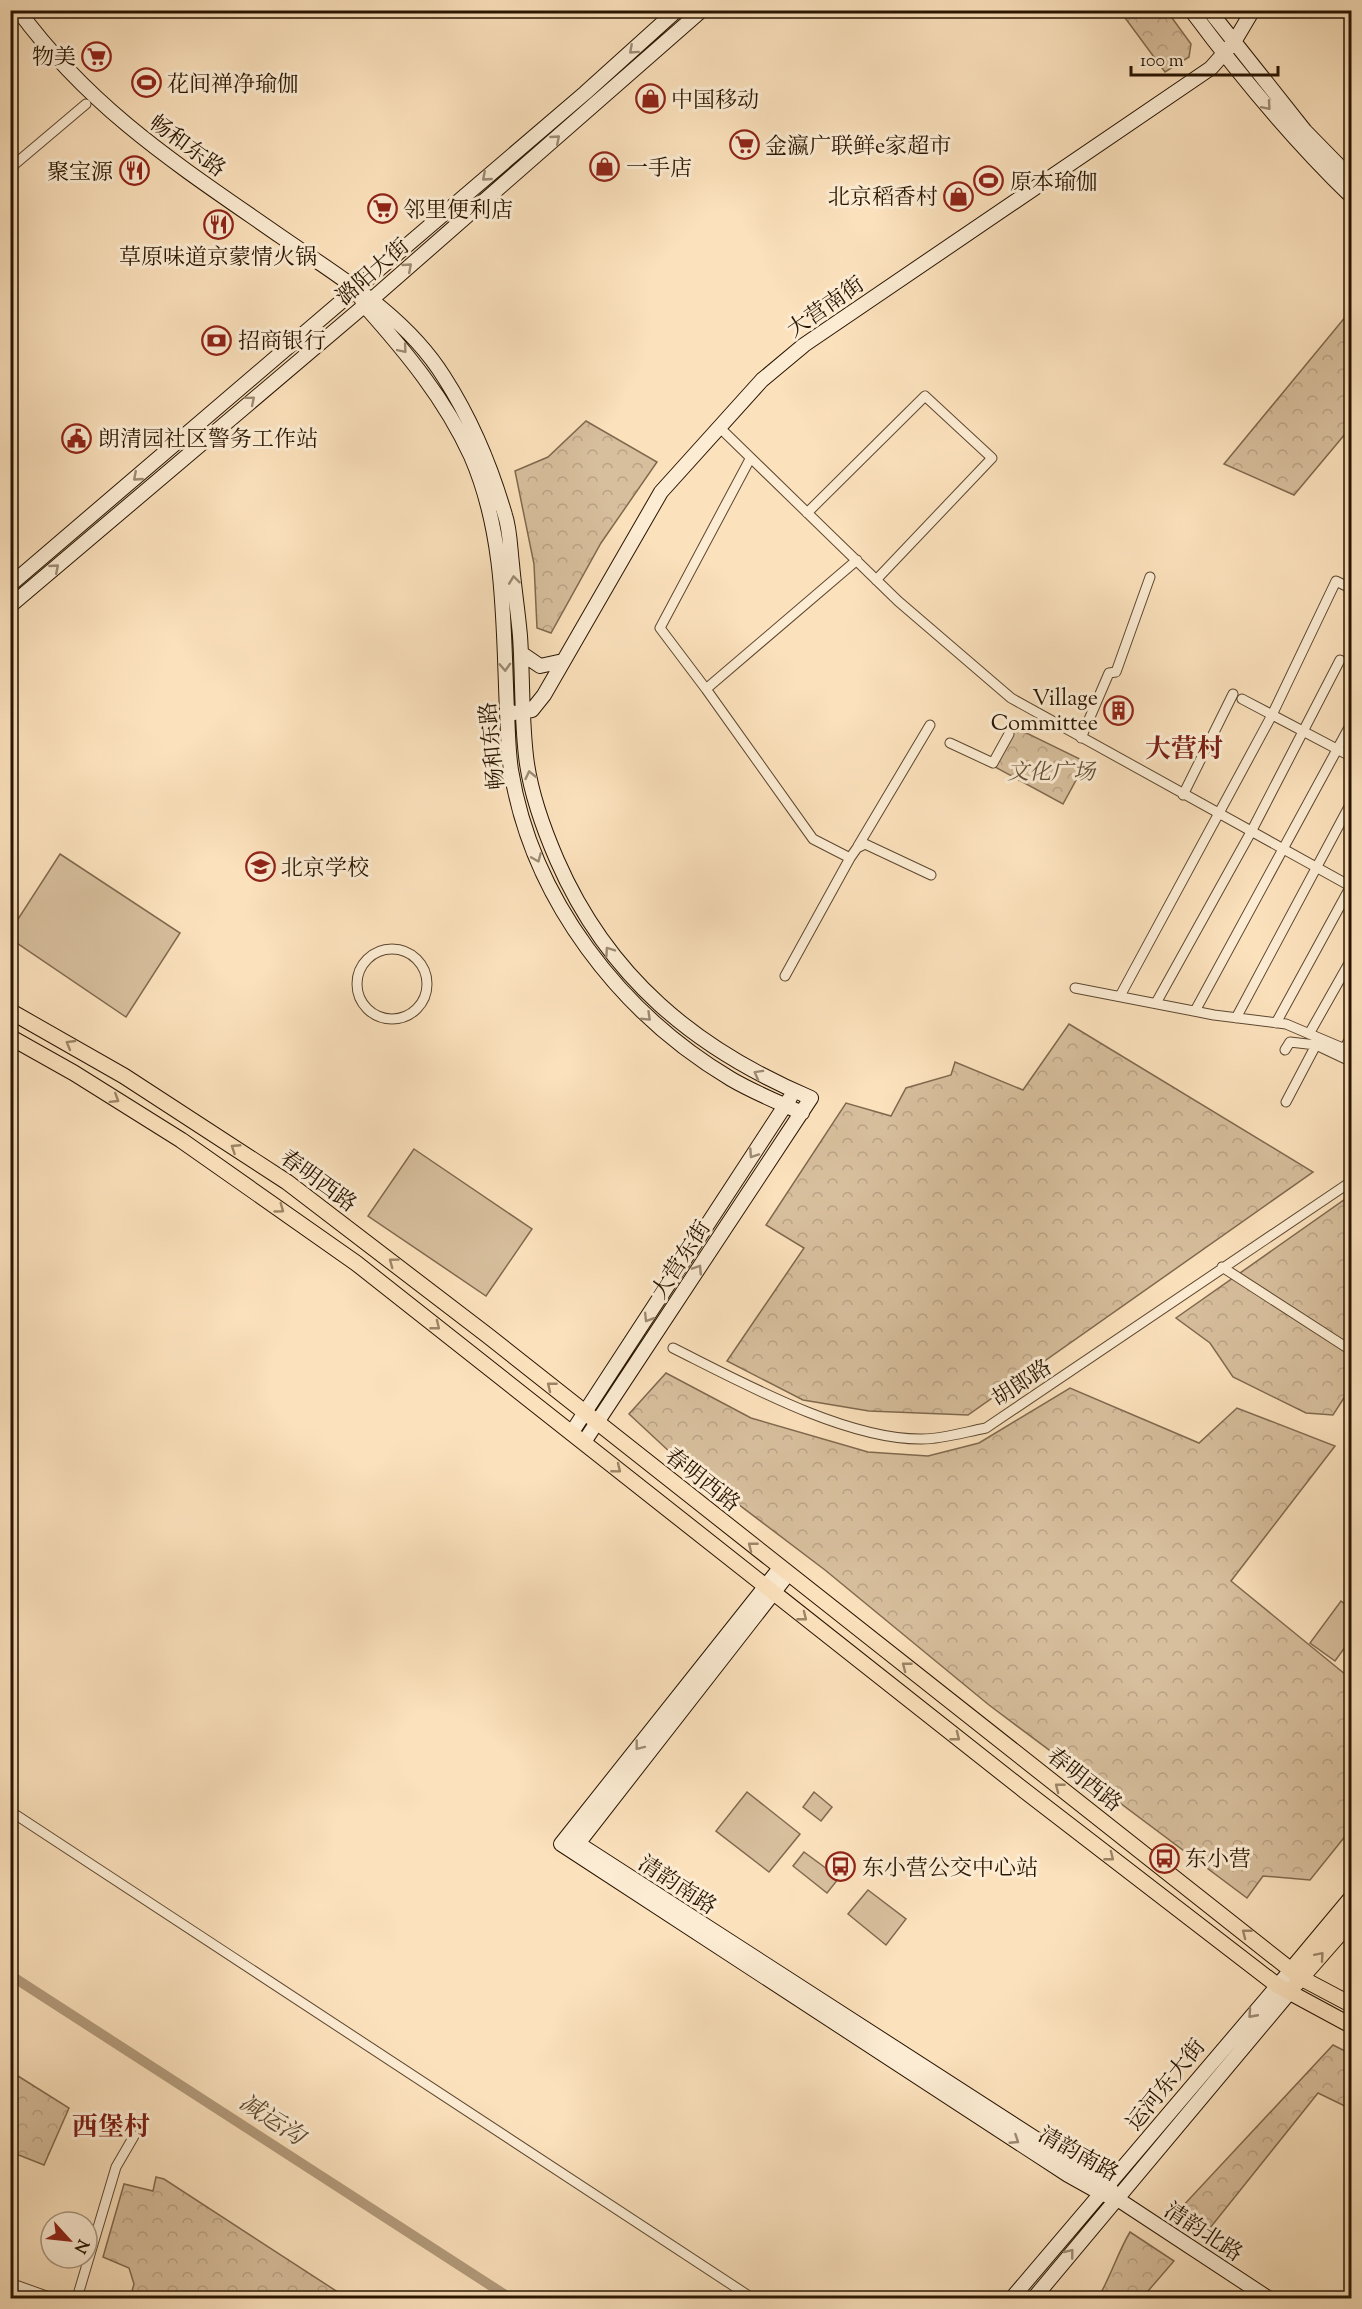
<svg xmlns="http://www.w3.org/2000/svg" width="1362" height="2309" font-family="'Sorts Mill Goudy','Noto Serif SC',serif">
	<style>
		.forest { fill: url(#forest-crowns); stroke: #80694e; stroke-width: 1.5 }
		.garden { fill: #d7be9c; stroke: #80694e; stroke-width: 1.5 }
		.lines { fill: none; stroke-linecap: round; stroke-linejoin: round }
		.canal { stroke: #b39b7c; stroke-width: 10 }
		.street-casing { stroke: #5d472f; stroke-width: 11 }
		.secondary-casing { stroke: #281400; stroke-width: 16 }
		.primary-casing { stroke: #281400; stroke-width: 17 }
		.street { stroke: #fcecd3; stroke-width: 9 }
		.secondary { stroke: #fcecd3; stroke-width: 14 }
		.primary { stroke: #fbe1bc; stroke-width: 15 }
		.oneway { stroke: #9d8b74 }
		.oneway2 { stroke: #9c8567 }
		.labels { text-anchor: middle; stroke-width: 6; stroke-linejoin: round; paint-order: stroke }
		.poi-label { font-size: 22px; fill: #281400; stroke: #fcecd3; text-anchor: start }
		.street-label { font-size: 22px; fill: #281400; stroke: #fcecd3 }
		.park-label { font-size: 22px; font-style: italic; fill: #655037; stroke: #fcecd3 }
		.water-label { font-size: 24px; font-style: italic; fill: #604a32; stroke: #fcecd3 }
		.quarter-label { font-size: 26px; font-weight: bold; fill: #7a1f14; stroke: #fcecd3 }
	</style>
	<defs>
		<pattern id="forest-crowns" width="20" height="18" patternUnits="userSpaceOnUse" patternTransform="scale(1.5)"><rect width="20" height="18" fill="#d7be9c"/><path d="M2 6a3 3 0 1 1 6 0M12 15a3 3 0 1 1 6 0" fill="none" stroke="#b9a285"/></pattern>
	</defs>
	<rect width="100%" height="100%" fill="#fbe1bc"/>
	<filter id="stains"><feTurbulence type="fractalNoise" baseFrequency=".00333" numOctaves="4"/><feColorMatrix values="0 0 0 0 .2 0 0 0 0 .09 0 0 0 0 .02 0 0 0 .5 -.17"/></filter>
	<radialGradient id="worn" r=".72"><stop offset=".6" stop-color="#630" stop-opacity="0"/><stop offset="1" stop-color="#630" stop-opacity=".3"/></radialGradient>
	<path class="forest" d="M1120,11h47l24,33 -2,13 -24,15z
		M1351,310v117l-57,68 -70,-31z
		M586,421l71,41 -56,81 -50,90 -14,-5 -3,-64 -19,-93 33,-14z
		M1016,728l70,34 -23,42 -68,-37z
		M1069,1024l244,148 -345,243 -99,-4 -66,-11 -76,-39 77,-113 -38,-23 80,-122 45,13 15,-28 45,-13 4,-13 68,28z
		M1351,1195v192l-18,28 -27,-2 -73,-36 -23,-34 -34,-25z
		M666,1373l85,45 117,34 60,4 51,-13 91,-55 129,55 38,-35 98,38 -104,135 120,98v150l-41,51 -47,-4 -16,22 -258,-193 -164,-135 -153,-116 -43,-40z
		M1333,2045l18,9v55l-33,-16 -108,135 -30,-19z
		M10,2071l59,37 -25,57 -33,-13z
		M156,2177l8,2 183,119h-217l4,-14 -5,-16 -26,-11 21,-73 29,7z
		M1130,2232l44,29 -32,37h-44c13,-22 19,-44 32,-66z"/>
	<path class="garden" d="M60,854l120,79 -54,84 -115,-78v-9z
		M414,1149l118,80 -46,67 -118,-80z
		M1341,1601l10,8v30l-16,22 -25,-18z
		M747,1792l53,42 -31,38 -53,-41z
		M814,1792l18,15 -11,14 -18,-14z
		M804,1852l35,26 -12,15 -34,-27z
		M868,1890l38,29 -20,26 -38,-31z"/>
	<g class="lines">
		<path class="canal" d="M10,1975l500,323"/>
		<defs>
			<path id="street" d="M10,172l5,-8 71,-60
				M718,426l180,175 113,97 341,189
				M750,459l-90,169 46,61 107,150 37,19 7,-10 8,-4 66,31
				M807,513l118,-117 67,62 -116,122
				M706,689l151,-129
				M1242,699l110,58
				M1081,738l28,-65 7,-1 34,-95
				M950,743l43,20 16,-29
				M1183,795l50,-101
				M858,846l72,-121
				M357 984a35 35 0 1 1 70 0a35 35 0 1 1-70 0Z
				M785,976l65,-118
				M1075,988l139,27 72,9 66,28
				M1120,996l152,-281 64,-134 16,8
				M1156,1003l95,-171 89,-172
				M1195,1011l157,-289
				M1236,1018l116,-217
				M1276,1023l76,-139
				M1309,1034l43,-76
				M1344,1049l8,-14
				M1285,1050l5,-8 26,3 36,17
				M1286,1102l30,-57
				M1222,1267l130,84
				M673,1348c68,34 173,92 249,91 21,0 43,-7 64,-11l366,-247
				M10,1811l742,487
				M10,2283l42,15
				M77,2298l39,-131 18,-31"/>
			<path id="secondary" d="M18,10c75,102 163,157 265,228 58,40 123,78 161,139 27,42 47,90 61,138 5,15 5,33 7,49 2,24 6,48 8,72 3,42 1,86 7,128 5,33 17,66 30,96 51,117 138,189 254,238l-227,344
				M1191,10c49,66 102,130 161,187
				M1209,10l96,121 47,48
				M360,296l4,9c42,47 81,94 107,151 35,80 32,170 36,255 1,20 1,40 4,59 21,129 109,243 220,309 22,13 47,23 71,34
				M10,585l575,-492 92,-83
				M10,606l361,-306 331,-290
				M521,653l19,13 23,-5
				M507,714l25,-4 12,-15 117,-203 101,-112 42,-35 407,-277 23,-26 19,-32
				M572,1432l218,-334
				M780,1568l-219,276 507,331 34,19 14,4 152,100
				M568,1837l527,340 14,9 7,12
				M573,1850l215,-276
				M1012,2298l279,-328
				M1034,2298l255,-305"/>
			<path id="primary" d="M10,1011l114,65 163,106 200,153 814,643 51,27
				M10,1037l64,36 107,67 175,123 669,528 253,195 74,40
				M1291,1970l61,-73
				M1296,1984l56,-64"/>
		</defs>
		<use href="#street" class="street-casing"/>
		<use href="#secondary" class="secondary-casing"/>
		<use href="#primary" class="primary-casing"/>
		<use href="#street" class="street"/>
		<use href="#secondary" class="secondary"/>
		<use href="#primary" class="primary"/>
	</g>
	<defs><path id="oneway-chevron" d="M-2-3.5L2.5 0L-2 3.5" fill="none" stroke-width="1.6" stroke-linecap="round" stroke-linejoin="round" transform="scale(1.5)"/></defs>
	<g class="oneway">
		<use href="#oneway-chevron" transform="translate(633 50) rotate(138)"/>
		<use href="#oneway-chevron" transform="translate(1267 106) rotate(49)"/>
		<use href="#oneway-chevron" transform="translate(556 139) rotate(-41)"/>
		<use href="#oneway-chevron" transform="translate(486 177) rotate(139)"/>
		<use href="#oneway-chevron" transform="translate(408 267) rotate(-41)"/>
		<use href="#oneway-chevron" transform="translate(403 349) rotate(50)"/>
		<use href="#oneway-chevron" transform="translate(251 400) rotate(-40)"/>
		<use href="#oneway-chevron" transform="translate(137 477) rotate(139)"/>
		<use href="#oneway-chevron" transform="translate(55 568) rotate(-41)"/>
		<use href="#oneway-chevron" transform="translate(514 580) rotate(-97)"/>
		<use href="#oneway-chevron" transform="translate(505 667) rotate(87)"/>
		<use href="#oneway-chevron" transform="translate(530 775) rotate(-103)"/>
		<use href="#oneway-chevron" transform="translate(537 858) rotate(67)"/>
		<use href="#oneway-chevron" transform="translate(609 951) rotate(-125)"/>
		<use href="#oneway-chevron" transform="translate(647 1017) rotate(44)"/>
		<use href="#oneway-chevron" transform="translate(758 1074) rotate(-151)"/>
		<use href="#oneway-chevron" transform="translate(753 1154) rotate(124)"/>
		<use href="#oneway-chevron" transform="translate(698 1269) rotate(-57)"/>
		<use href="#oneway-chevron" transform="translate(648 1318) rotate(122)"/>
		<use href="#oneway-chevron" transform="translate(639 1746) rotate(128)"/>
		<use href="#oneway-chevron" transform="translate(1252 2014) rotate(132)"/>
		<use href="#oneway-chevron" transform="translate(1015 2140) rotate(33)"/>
		<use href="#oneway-chevron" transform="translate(1070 2253) rotate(-51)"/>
	</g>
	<g class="oneway2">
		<use href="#oneway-chevron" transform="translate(70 1044) rotate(-150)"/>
		<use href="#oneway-chevron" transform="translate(115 1099) rotate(32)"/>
		<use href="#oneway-chevron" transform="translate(235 1148) rotate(-147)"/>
		<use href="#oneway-chevron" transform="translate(280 1209) rotate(36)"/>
		<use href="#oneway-chevron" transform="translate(393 1262) rotate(-143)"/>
		<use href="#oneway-chevron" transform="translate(436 1326) rotate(38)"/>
		<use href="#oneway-chevron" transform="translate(551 1386) rotate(-141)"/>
		<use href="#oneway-chevron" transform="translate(617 1469) rotate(39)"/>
		<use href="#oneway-chevron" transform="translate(752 1546) rotate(-142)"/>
		<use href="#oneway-chevron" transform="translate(803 1617) rotate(38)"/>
		<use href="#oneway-chevron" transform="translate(906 1666) rotate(-142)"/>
		<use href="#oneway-chevron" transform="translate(956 1737) rotate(38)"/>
		<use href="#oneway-chevron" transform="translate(1059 1787) rotate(-142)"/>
		<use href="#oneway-chevron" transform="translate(1110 1857) rotate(38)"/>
		<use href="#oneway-chevron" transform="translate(1246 1933) rotate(-142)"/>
		<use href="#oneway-chevron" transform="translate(1320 1956) rotate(-49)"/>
	</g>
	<defs>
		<symbol id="supermarket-ring" viewBox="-11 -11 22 22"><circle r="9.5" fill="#fcecd3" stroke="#8f2418" stroke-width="1.5"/><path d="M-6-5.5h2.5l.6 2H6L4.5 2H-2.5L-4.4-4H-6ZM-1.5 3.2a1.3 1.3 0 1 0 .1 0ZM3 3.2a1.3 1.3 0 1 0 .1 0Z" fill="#8f2418"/></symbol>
		<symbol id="stadium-ring" viewBox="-11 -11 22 22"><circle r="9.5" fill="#fcecd3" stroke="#8f2418" stroke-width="1.5"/><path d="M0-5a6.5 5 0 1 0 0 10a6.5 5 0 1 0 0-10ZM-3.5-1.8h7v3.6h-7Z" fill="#8f2418"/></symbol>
		<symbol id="shop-ring" viewBox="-11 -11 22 22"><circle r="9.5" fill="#fcecd3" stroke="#8f2418" stroke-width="1.5"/><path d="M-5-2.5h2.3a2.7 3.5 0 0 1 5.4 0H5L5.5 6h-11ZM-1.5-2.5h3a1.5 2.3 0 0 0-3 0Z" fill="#8f2418"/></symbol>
		<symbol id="restaurant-ring" viewBox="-11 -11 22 22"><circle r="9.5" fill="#fcecd3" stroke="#8f2418" stroke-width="1.5"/><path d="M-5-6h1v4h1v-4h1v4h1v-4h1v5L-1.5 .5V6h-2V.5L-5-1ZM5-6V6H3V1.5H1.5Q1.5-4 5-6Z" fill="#8f2418"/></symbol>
		<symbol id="bank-ring" viewBox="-11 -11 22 22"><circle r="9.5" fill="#fcecd3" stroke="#8f2418" stroke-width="1.5"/><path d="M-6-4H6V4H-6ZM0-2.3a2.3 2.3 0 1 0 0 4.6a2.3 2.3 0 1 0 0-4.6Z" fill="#8f2418"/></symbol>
		<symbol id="civic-ring" viewBox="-11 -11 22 22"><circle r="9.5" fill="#fcecd3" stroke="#8f2418" stroke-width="1.5"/><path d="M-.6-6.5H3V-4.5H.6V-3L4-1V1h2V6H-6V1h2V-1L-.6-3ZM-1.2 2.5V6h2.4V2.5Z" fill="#8f2418"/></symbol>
		<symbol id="building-ring" viewBox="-11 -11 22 22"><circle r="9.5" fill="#fcecd3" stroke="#8f2418" stroke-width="1.5"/><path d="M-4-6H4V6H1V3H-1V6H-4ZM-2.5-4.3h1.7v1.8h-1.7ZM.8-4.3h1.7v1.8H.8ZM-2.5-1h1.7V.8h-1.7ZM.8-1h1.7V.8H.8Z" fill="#8f2418"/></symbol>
		<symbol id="school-ring" viewBox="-11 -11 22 22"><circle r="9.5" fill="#fcecd3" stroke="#8f2418" stroke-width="1.5"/><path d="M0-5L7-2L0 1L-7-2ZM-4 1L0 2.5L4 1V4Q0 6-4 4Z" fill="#8f2418"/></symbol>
		<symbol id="bus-ring" viewBox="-11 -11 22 22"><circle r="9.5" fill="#fcecd3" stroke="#8f2418" stroke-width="1.5"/><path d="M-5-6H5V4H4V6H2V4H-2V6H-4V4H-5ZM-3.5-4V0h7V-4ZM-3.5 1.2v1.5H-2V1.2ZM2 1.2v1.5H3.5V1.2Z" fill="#8f2418"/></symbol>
	</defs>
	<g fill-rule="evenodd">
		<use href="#supermarket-ring" x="80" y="40" width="33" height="33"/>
		<use href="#stadium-ring" x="130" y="66" width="33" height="33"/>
		<use href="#shop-ring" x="634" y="82" width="33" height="33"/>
		<use href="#supermarket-ring" x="728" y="128" width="33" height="33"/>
		<use href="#shop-ring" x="588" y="150" width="33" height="33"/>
		<use href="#restaurant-ring" x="118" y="154" width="33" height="33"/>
		<use href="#stadium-ring" x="972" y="164" width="33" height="33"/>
		<use href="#shop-ring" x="942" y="180" width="33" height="33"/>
		<use href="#supermarket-ring" x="366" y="192" width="33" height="33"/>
		<use href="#restaurant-ring" x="202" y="208" width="33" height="33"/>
		<use href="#bank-ring" x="200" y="324" width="33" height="33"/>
		<use href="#civic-ring" x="60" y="422" width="33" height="33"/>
		<use href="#building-ring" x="1102" y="694" width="33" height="33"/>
		<use href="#school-ring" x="244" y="850" width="33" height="33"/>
		<use href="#bus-ring" x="1148" y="1842" width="33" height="33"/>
		<use href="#bus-ring" x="824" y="1850" width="33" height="33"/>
	</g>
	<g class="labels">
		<g class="poi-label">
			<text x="76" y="64" text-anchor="end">物美</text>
			<text x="167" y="91">花间禅净瑜伽</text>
			<text x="671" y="107">中国移动</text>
			<text x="765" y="153">金瀛广联鲜e家超市</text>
			<text x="626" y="175">一手店</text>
			<text x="113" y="179" text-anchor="end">聚宝源</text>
			<text x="1010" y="189">原本瑜伽</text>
			<text x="938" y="204" text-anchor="end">北京稻香村</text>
			<text x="403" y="217">邻里便利店</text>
			<text x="218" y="264" text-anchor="middle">草原味道京蒙情火锅</text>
			<text x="238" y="348">招商银行</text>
			<text x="98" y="446">朗清园社区警务工作站</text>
			<text x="1098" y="705" text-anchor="end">Village<tspan x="1098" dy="25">Committee</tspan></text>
			<text x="281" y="875">北京学校</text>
			<text x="1185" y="1866">东小营</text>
			<text x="862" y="1875">东小营公交中心站</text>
		</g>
		<g class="street-label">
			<text transform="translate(188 145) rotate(36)" y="8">畅和东路</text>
			<text transform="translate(372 271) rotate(-41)" y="8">潞阳大街</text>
			<text transform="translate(825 306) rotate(-35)" y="8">大营南街</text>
			<text transform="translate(491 746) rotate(-96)" y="8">畅和东路</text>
			<text transform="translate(319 1180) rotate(36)" y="8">春明西路</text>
			<text transform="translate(680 1259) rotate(-57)" y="8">大营东街</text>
			<text transform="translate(1021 1382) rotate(-33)" y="8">胡郎路</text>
			<text transform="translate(703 1479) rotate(38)" y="8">春明西路</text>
			<text transform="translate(1085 1779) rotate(38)" y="8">春明西路</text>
			<text transform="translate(678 1884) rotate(33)" y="8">清韵南路</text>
			<text transform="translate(1165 2084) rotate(-51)" y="8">运河东大街</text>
			<text transform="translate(1079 2153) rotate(29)" y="8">清韵南路</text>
			<text transform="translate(1204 2231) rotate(33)" y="8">清韵北路</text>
		</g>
		<g class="park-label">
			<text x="1051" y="779">文化广场</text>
		</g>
		<g class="water-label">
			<text transform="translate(272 2119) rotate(33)" y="8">减运沟</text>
		</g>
		<g class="quarter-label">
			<text x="1184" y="757">大营村</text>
			<text x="111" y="2135">西堡村</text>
		</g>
	</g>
	<rect width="1362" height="2309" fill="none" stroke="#fbe1bc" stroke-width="36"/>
	<rect x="12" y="12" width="1338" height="2285" fill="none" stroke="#281400" stroke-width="3"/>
	<rect x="18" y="18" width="1326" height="2273" fill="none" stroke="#281400" stroke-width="1.5"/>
	<g transform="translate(69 2240) rotate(117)"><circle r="28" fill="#fcecd3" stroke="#a7967f" stroke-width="1.5"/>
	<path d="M0-4.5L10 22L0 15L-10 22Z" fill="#8f2418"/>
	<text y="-9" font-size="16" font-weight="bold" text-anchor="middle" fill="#281400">N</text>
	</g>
	<path d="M1131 66v9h147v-9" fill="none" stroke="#281400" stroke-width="3"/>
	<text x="1140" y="66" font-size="18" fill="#281400" stroke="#fcecd3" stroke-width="4.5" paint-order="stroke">100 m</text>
	<rect width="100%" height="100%" filter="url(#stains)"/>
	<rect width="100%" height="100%" fill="url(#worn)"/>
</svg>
